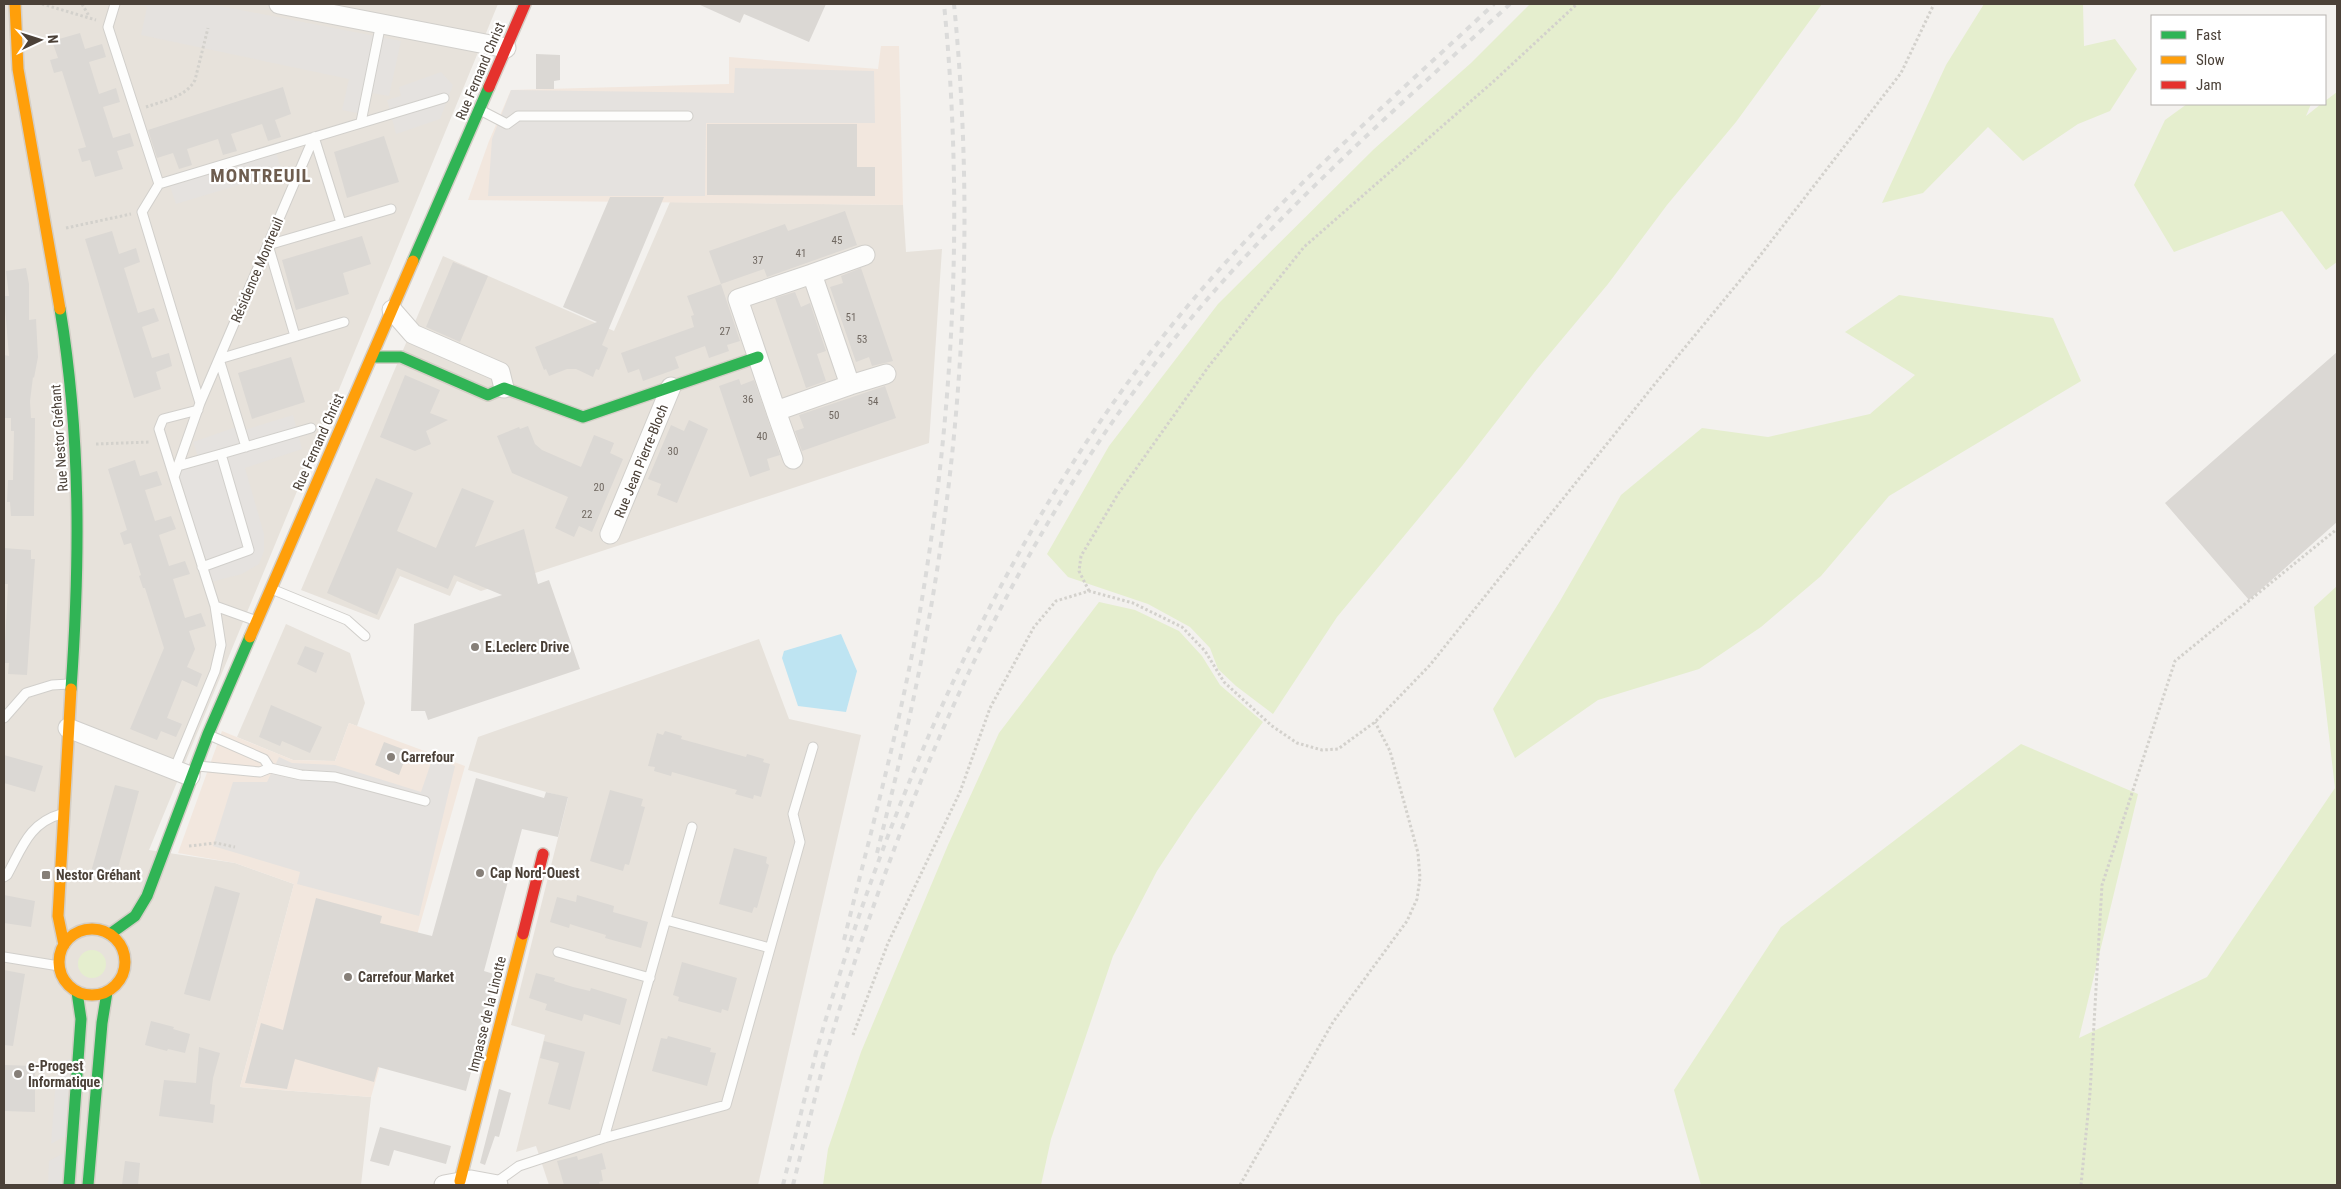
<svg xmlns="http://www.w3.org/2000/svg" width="2341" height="1189" font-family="'Roboto Condensed',sans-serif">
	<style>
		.residential { fill: #e7e2db }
		.commercial { fill: #f2e7de }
		.green { fill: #e5eece }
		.parking { fill: #e5e2df }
		.water { fill: #bee4f2 }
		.building { fill: #dbd8d4 }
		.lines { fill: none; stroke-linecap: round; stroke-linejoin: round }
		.lane-casing { stroke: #d1cfcb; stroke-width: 11 }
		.street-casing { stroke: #d1cfcb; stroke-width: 21 }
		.fast-casing { stroke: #d4cec6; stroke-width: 14 }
		.slow-casing { stroke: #d4cec6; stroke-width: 14 }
		.jam-casing { stroke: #d4cec6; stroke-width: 14 }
		.path { stroke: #d3d1cc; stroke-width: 3; stroke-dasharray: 2.5 2.5; stroke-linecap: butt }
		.lane { stroke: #fdfdfc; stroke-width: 9 }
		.street { stroke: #fdfdfc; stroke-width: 19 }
		.fast { stroke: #30b455; stroke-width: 11 }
		.slow { stroke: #ff9f0a; stroke-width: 11 }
		.jam { stroke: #e5322d; stroke-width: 11 }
		.rail { stroke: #dbdbda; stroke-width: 4; stroke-dasharray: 6 6; stroke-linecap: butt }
		.poi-dot { fill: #867f78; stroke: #fff; stroke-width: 2 }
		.labels { text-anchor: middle; stroke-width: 4.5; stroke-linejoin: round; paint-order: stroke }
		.number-label { font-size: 11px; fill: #706861 }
		.street-label { font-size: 14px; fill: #4b4138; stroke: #fff }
		.poi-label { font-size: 14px; font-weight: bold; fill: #4b4138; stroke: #fff; text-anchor: start }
		.district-label { font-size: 19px; font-weight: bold; letter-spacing: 1px; fill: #6e5d4f; stroke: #fff }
	</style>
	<rect width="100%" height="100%" fill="#f3f1ee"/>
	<path class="residential" d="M4,4h494l-349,846 86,13 59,21 -54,203 131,10 -10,88h-357z
		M670,202l233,3 3,47 36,-3 -13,194 -448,148 -24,-10 -7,15 -50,-20 -21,44 -78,-30 142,-334 171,75z
		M286,624l64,29 15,50 -8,23 -8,-3 -14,38 -42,-1 -56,-23z
		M759,639l30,80 72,16 -103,450h-209l-13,-39 -20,6 29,-117 -34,-10 57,-227 -100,-28 10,-33z"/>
	<path class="commercial" d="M881,46h18l4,159 -435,-5 21,-59 22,-51 218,-6v-27l149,12z
		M349,723l116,43 -94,331 -131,-10 54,-203 -59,-21 -57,-10 44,-122 71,29 42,1z"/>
	<path class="green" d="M1530,4h292l-86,118 -69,83 -59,79 -71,85 -75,97 -125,151 -64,97 -37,-28 -18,-17 -8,-21 -20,-21 -42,-23 -80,-27 -21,-23 62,-108 109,-142 156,-155 97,-86z
		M1984,4h99l1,42 31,-7 22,30 -27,42 -32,13 -55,37 -35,-34 -65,66 -41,10 64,-138z
		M2337,92v170l-11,8 -44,-59 -108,41 -40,-67 31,-65 22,-16h124l-5,12 15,-12h4v-3z
		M1899,295l154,23 28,63 -192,115 -68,80 -60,51 -62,42 -101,31 -83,58 -22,-49 67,-108 61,-106 81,-67 66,9 102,-23 45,-39 -70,-43z
		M2337,586v599h-636l-27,-95 107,-163 240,-183 117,50 -59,244 128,-61 128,-189 -21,-181z
		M1099,602l36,8 44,21 23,25 18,29 43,37 -69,93 -37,56 -44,85 -62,183 -10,46h-218l5,-36 33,-97 87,-207 51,-112z
		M78 964a14 14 0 1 1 28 0a14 14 0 1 1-28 0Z"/>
	<path class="parking" d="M135,4h75l191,37 -12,55 -17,-3 -5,22 -25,-5 7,-31 -208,-44 6,-28z
		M735,68l139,3 1,52h-169l-1,73h-217l4,-57 19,-49 223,3z
		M441,72l12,13 -13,34 -44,15 -9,-34 14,-4 -2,-9z
		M275,149l7,23 -106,32 -8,-23z
		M293,415l9,34 -57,19 19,66v17l-5,13 -17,10 -35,9 -33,-106 4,-11 21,-6 -6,-18 46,-16 2,5z
		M279,757l13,6 43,2 86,27 12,-35 22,9 -36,150 -122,-32 3,-12 -87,-26 20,-64h34z
		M71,1058l-6,78 -14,8 6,-78z
		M64,1153l-3,32h-13l1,-24z"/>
	<path class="water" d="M841,634l16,37 -11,41 -48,-6 -16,-48 2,-7z"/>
	<path class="building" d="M698,4h128l-17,38 -65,-28 -4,9z
		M80,33l5,16 17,-5 4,13 -17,5 10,32 17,-6 4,14 -17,5 10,31 17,-5 4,13 -17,5 6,18 -28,8 -5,-17 -8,2 -4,-13 8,-2 -24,-76 -8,2 -4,-13 8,-2 -6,-17z
		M536,54l24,1v25l-6,1v8h-18z
		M283,87l8,27 -16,6 6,17 -13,4 -6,-17 -31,10 6,17 -14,4 -5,-16 -31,10 5,16 -13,4 -6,-16 -16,5 -9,-28z
		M707,124h150v43h18v29l-168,-1z
		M384,136l15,46 -52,16 -13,-46z
		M610,197h54l-62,148 6,3 -9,22 -3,-1 -3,8 -17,-8h-9l-18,7 -3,-7 -2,1 -9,-23 62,-25 -34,-15z
		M845,211l12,34 -90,32 -3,-8 -43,15 -12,-33 76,-27 3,7z
		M112,231l7,23 17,-6 4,14 -16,6 14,45 16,-5 5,13 -17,6 10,31 17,-5 3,13 -16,6 5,17 -27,9 -49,-159z
		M362,236l9,28 -28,9 6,21 -53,16 -14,-50z
		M453,262l35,14 -28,66 -34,-15z
		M26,268l3,16v36l7,-1 2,38 -4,21 -1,-1 -3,24 1,17h4l-1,98h-23l-1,-14h-3l1,-22h5l1,-49h-3v-13h-7v-63l5,1 -5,-60h5l-3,-25z
		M861,268l32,93 -21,5 -3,-9 -13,5 -26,-75 13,-4 -2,-7z
		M721,284l19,57 -13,4 2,6 -20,7 -4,-12 -30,11 4,11 -36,13 -4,-12 -11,4 -7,-20 73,-26 -3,-11 3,-1 -7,-19z
		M795,292l6,15 9,-4 16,48 -9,3 9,27 -20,7 -31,-90z
		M2337,352v170l-88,78 -84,-97z
		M291,357l14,45 -53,17 -14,-46z
		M405,375l35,15 -10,23 18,7 -22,11 5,13 -16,7 -35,-14z
		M739,379l2,6 13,-5 26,75 -13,4 3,11 -20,7 -31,-91z
		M885,386l11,32 -94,33 -7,-20 9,-3 -5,-13z
		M689,420l19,9 -31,74 -20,-8 4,-11 -13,-5 23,-54 13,6z
		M528,426l7,18 7,6 39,17 13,-32 20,8 -4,10 13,6 -31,73 -13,-6 -5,11 -19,-9 13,-31 -56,-24 -15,-37 22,-9 1,2z
		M135,460l5,16 17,-5 5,14 -17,5 10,31 16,-5 5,13 -17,6 10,31 16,-5 5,13 -17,5 12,39 16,-5 5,13 -17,5 6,18 -8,18 15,7 -5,13 -15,-7 -15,38 15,6 -6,13 -15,-6 -4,9 -27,-11 34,-81 -19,-60h-2l-4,-12 2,-1 -10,-32 -7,2 -4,-12 7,-3 -19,-61z
		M376,478l37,15 -16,38 39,17 26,-60 32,13 -19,46 49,-18 14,55 11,-4 31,89 -152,51 -3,-9h-14l3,-87 88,-29 -48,-20 -6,14 -51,-21 -20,47 -50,-22z
		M4,548l27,2v9h4l-8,116 -19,-1 1,-11h-5l4,-79h-4z
		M305,646l19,7 -8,20 -19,-9z
		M271,705l51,22 -12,26 -28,-12 -2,5 -21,-9z
		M665,731l17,5 -1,3 65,18 1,-3 17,5 -1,3 7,2 -9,33 -7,-2 -1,4 -18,-5 2,-4 -65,-18 -1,4 -17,-5 1,-4 -7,-1 9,-33 6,2z
		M384,742l24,9 -9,24 -24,-10z
		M4,755l39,11 -8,26 -31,-9z
		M476,778l68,20 2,-6 22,5 -10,40 -36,-8 -38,142 13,4 -31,116 -88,-24 -4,15 -79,-23 -8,30 -42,-6 16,-60 22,7 33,-132 66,18 -2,7 52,13z
		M115,785l24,6 -24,88 -24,-7z
		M610,790l33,9 -2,7 4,1 -16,58 -4,-1 -2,7 -33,-10z
		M734,848l33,9 -1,6 3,2 -12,43 -3,-1 -2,6 -33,-9z
		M215,886l25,7 -30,108 -26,-7z
		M4,895l31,6 -4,26 -27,-4z
		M577,895l37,11 -1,6 35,10 -7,26 -36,-10 1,-3 -30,-9 -6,-2 -1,4 -19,-6 7,-25 19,5z
		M682,962l55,16 -9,33 -6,-2 -1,4 -43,-12 1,-4 -6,-2z
		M4,970l21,4 -12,72 -9,-1z
		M536,973l19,5 -1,3 19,6 17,4 1,-3 36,11 -7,26 -36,-11 -2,7 -37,-11 2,-6 -18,-6z
		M151,1021l23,6 -1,2 17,5 -5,19 -17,-4 -1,2 -22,-6z
		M668,1036l43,12 -1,4 6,1 -9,33 -55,-15 9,-33 6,1z
		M544,1041l41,11 -15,58 -22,-6 11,-41 -19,-5z
		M199,1047l21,6 -7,25 -3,26 5,1 -2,18 -54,-7 5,-36 32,3z
		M4,1065l31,1v46l-31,-1z
		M499,1089l12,4 -12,44 -4,-1 -10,29 -5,-2z
		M380,1127l71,19 -5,18 -52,-14 -5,16 -19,-5z
		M602,1153l4,16 -5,1 2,11 -4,1 1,3h-36l-7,-24 20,-5 1,4z
		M125,1161l15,2 -2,22h-16z"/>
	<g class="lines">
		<defs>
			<path id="lane" d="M115,4l-7,23 51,157
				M482,111l25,13 11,-8h170
				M361,122l20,-99
				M314,137l27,86
				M295,336l-27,-91 123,-36
				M200,403l114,-266
				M246,447l-27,-88 125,-37
				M221,454l90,-26
				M178,466l43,-12 28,96 -47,17
				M174,477l-15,-48 4,-10 35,-9
				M274,590l73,30 18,16
				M254,620l-39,-14 -41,-129 26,-74 -58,-191 17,-28 285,-86
				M4,718l22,-25 26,-8 17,-1
				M198,766l62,6 10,-4 -6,-9 -55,-24
				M270,768l31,7 34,2 90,24
				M174,770l41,-99 6,-26 -6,-39
				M4,877l3,-2c15,-27 22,-52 54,-61
				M666,920l104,28
				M558,952l92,26
				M4,957l55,9
				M604,1138l88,-311
				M494,1184l25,-18 85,-28 122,-33 74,-263 -7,-28 20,-67"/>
			<path id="street" d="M279,4l227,44
				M812,274l38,111 -74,26 -38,-112z
				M812,274l53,-19
				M392,310l21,24 87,38 4,16
				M850,385l36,-11
				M776,411l17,48
				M610,534l61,-147
				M68,728l122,48
				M444,1185l27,-5 27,5"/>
			<path id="fast" d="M413,261l76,-174
				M60,309c21,127 20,252 11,380
				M372,357h29l87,38 16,-7 79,29 175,-60
				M110,934l25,-18 12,-20 61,-162 42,-97
				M69,1185l12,-166 -4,-27
				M88,1185l14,-162 5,-31"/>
			<path id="slow" d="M15,4l3,65 42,240
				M250,637l163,-376
				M59 962a33 33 0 1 1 66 0a33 33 0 1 1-66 0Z
				M64,945l-6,-29 13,-227
				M460,1181l63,-247"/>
			<path id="jam" d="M489,87l36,-83
				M523,934l20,-80"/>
		</defs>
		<use href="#lane" class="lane-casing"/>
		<use href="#street" class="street-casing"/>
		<use href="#fast" class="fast-casing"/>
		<use href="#slow" class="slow-casing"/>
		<use href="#jam" class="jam-casing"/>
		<path class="path" d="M42,4l54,16
			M82,4l7,12
			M146,107c17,-6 40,-10 49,-27l13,-52
			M66,228l65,-14
			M96,444l54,-2
			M1089,591l-10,-20 2,-15 37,-62 91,-128 95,-119 190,-166 83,-77
			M189,846l27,-3 19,4
			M853,1035l35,-92 72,-151 30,-84 44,-81 22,-26 33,-10 44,12 49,24 23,24 19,31 48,44 25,17 25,7 16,-1 37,-27 55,-57 224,-280 98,-119 149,-193 33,-69
			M1240,1185l93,-163 74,-101 10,-22 3,-21 -2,-25 -28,-102 -15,-29
			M2081,1185l9,-92 12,-208 73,-224 162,-132"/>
		<use href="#lane" class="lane"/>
		<use href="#street" class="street"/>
		<use href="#fast" class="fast"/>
		<use href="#slow" class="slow"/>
		<use href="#jam" class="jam"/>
		<path class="rail" d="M877,853c20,-79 39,-159 53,-240 35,-201 44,-406 24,-609
			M844,940c27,-109 57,-218 76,-329 34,-200 44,-405 24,-607
			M815,1056c79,-276 203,-558 395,-776 87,-99 188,-186 284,-276
			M822,1068c81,-280 200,-559 395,-780 90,-102 193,-192 293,-284
			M783,1185l34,-136
			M793,1185l31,-123"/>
	</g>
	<g class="poi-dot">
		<circle cx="475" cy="647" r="5"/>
		<circle cx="391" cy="757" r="5"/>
		<circle cx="480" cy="873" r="5"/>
		<rect x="41" y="870" width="10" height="10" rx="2.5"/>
		<circle cx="348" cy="977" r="5"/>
		<circle cx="18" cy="1074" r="5"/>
	</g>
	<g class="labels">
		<g class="number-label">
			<text x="837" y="244">45</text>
			<text x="801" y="257">41</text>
			<text x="758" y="264">37</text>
			<text x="851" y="321">51</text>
			<text x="725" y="335">27</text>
			<text x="862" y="343">53</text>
			<text x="748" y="403">36</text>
			<text x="873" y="405">54</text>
			<text x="834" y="419">50</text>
			<text x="762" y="440">40</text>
			<text x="673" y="455">30</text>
			<text x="599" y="491">20</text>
			<text x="587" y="518">22</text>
		</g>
		<g class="street-label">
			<text transform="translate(480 71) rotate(-67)" y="5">Rue Fernand Christ</text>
			<text transform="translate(257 270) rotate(-67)" y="5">Résidence Montreuil</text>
			<text transform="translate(59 438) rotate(-94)" y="5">Rue Nestor Gréhant</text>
			<text transform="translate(318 442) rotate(-66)" y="5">Rue Fernand Christ</text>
			<text transform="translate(641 461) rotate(-68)" y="5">Rue Jean Pierre-Bloch</text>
			<text transform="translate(487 1014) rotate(-76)" y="5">Impasse de la Linotte</text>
		</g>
		<g class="poi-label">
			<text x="485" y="652">E.Leclerc Drive</text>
			<text x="401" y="762">Carrefour</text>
			<text x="490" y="878">Cap Nord-Ouest</text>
			<text x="56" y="880">Nestor Gréhant</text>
			<text x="358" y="982">Carrefour Market</text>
			<text x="28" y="1071">e-Progest<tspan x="28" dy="16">Informatique</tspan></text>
		</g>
		<g class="district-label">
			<text x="261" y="182">MONTREUIL</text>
		</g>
	</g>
	<rect width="2341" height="1189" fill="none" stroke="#4b4138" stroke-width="10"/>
	<rect x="2151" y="15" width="175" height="90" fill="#ffffff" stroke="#b7b3af"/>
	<rect x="2161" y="31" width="25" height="8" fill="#30b455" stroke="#b7b3af"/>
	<text x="2196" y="40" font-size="15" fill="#4b4138">Fast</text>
	<rect x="2161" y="56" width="25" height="8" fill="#ff9f0a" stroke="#b7b3af"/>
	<text x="2196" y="65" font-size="15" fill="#4b4138">Slow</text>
	<rect x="2161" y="81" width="25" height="8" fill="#e5322d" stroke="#b7b3af"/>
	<text x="2196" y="90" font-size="15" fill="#4b4138">Jam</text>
	<g transform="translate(40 40) rotate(86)" stroke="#ffffff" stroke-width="4" paint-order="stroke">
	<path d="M0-4L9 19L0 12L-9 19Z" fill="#4b4138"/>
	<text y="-8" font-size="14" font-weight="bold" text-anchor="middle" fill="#4b4138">N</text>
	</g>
</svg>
